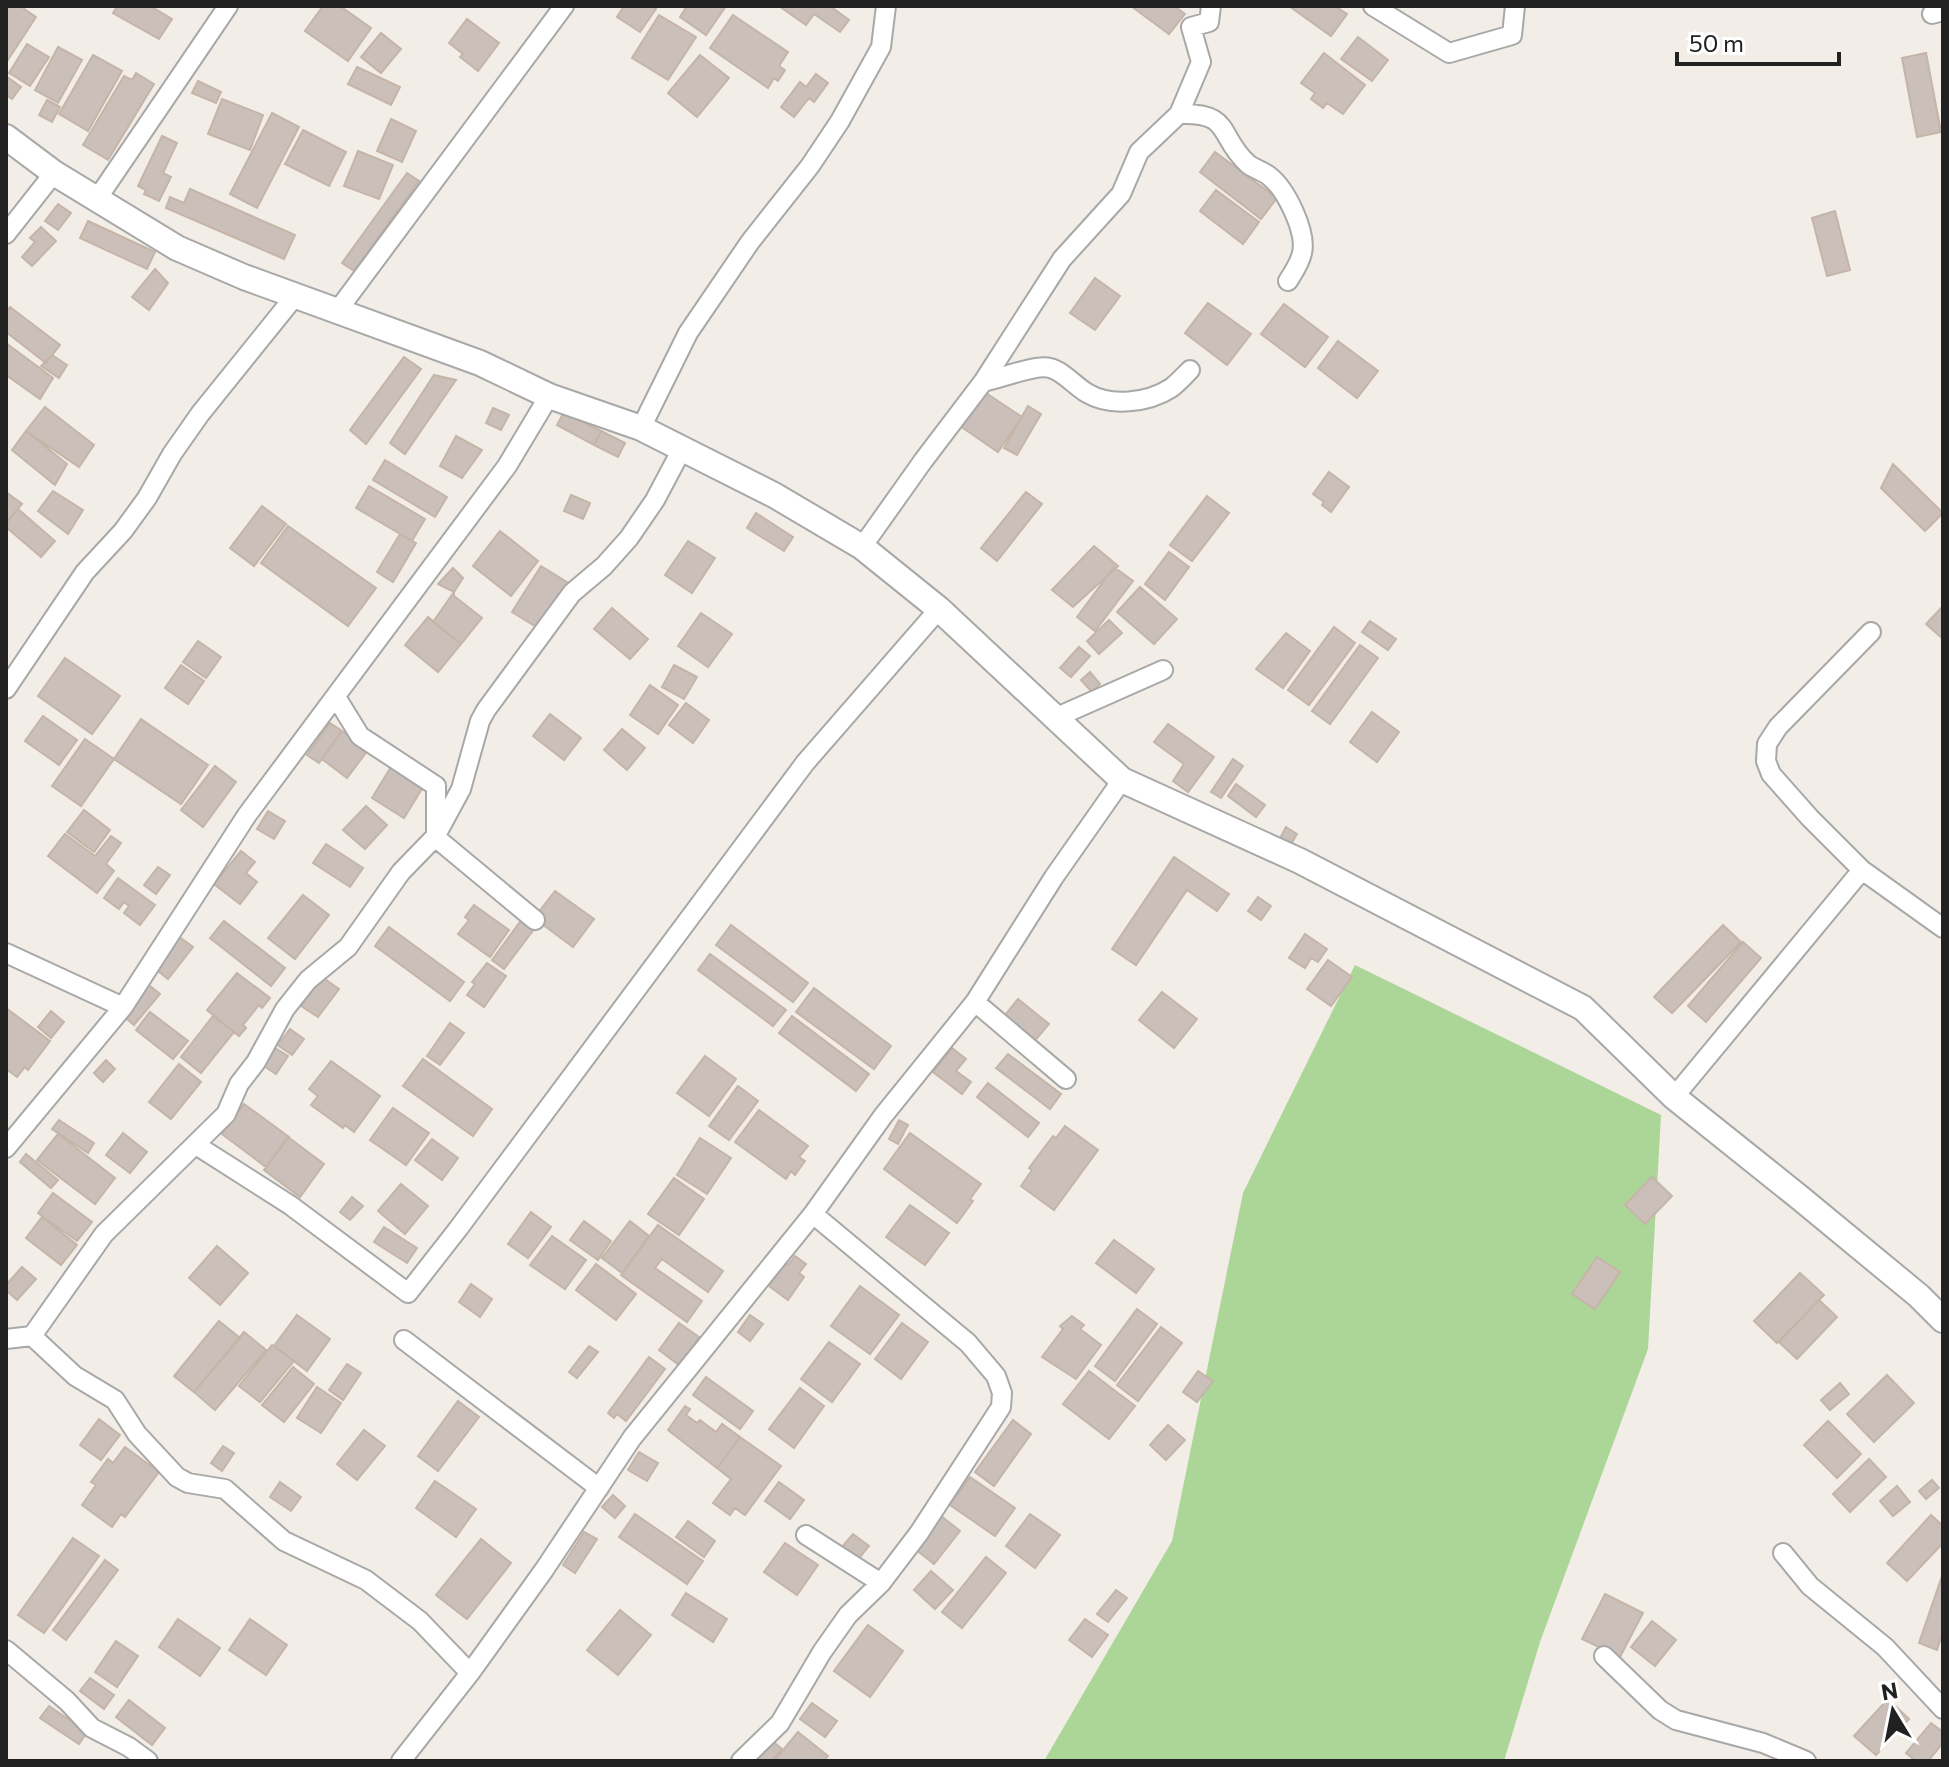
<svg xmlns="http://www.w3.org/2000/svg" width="1949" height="1767" font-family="Commissioner,sans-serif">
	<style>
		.forest { fill: #acd598 }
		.building { fill: #cbc0b9; stroke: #c5b4a8; stroke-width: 2 }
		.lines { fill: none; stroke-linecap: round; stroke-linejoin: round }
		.minor-casing { stroke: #a8a8a8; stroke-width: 22 }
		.tertiary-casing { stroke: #a8a8a8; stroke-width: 28 }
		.minor { stroke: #fff; stroke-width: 18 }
		.tertiary { stroke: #fff; stroke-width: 24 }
	</style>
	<rect width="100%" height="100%" fill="#f2eee7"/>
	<path class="forest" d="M1355,965l306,150 -13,234 -108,293 -36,119h-460l128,-220 71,-348z"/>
	<path class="building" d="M6,6h14l16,11 -30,46z
		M117,6h33l22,13 -13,20 -46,-26z
		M323,6h17l31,22 -23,33 -43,-30z
		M624,6h28l4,3 -16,23 -23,-15z
		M687,6h39l-20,29 -26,-18z
		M784,6h46l19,14 -9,12 -26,-18 -8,11 -24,-17z
		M1131,6h43l11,8 -16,20z
		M1289,6h46l12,8 -16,22z
		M659,15l37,22 -28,43 -36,-22z
		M733,15l55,37 -9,14 6,4 -7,11 -4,-3 -6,10 -58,-40z
		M467,19l32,24 -21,28 -18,-14 3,-3 -14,-11z
		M381,33l20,16 -20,24 -20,-16z
		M1358,37l30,23 -16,21 -31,-22z
		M27,44l22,13 -19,29 -21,-13z
		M58,47l24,13 -24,43 -23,-13z
		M1324,53l41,32 -22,29 -16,-11 -4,5 -12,-9 4,-6 -14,-10z
		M1926,53l15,79 -24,5 -15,-79z
		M93,55l29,16 -34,60 -29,-17z
		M700,55l29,23 -32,39 -29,-24z
		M357,67l43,20 -9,18 -43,-21z
		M136,73l18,11 -46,76 -25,-15 41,-69 8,4z
		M816,74l12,9 -14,19 -5,-4 -15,19 -13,-10 19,-25 6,5z
		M6,76l15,11 -9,12 -6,-4z
		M198,81l23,11 -5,11 -24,-10z
		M222,99l41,16 -13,35 -42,-16z
		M47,100l13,7 -8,15 -13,-7z
		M272,113l27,14 -42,81 -27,-14z
		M391,119l25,12 -14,31 -25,-11z
		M303,130l43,22 -17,34 -44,-22z
		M162,136l15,7 -14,30 8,4 -12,24 -15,-7 2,-4 -8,-4z
		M358,151l35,14 -14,34 -35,-13z
		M1215,152l62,46 -16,21 -61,-47z
		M407,173l12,8 -65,90 -12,-8z
		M190,189l105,46 -11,24 -118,-51 4,-11 14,6z
		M1216,190l43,32 -16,22 -43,-33z
		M58,204l13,9 -13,17 -13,-9z
		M1835,211l15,59 -23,6 -15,-58z
		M88,221l67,31 -8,17 -67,-31z
		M41,227l15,14 -24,25 -10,-9 13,-15 -5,-4z
		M155,269l13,14 -19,27 -17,-13z
		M1095,278l25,18 -25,34 -25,-17z
		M1208,303l43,31 -24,31 -42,-32z
		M1284,304l44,33 -23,30 -44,-33z
		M10,307l50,38 -14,18 -40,-31v-19z
		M1338,341l40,30 -21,27 -39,-30z
		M6,343l47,35 -13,21 -34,-24z
		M52,355l15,10 -8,13 -18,-12z
		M404,357l17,12 -55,75 -16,-14z
		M434,375l22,5 -51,74 -15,-11z
		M983,391l39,26 -24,35 -38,-26z
		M1028,406l13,8 -24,41 -13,-7z
		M45,407l49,38 -15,22 -53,-36z
		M493,408l16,7 -8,15 -15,-7z
		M564,412l37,19 -7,14 -37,-20z
		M26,431l41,33 -12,21 -43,-35z
		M601,431l24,12 -7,14 -24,-12z
		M456,436l26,14 -20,28 -22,-12z
		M385,460l62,37 -12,20 -62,-37z
		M1893,464l50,49 -18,18 -44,-43z
		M1329,472l20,15 -18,25 -9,-7 2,-3 -11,-8z
		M369,486l56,33 -13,22 -56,-33z
		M53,491l30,19 -15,24 -30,-23z
		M6,492l16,12 -16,19z
		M1026,492l16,12 -45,57 -16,-13z
		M571,495l19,8 -7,16 -19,-8z
		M1207,496l22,17 -37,48 -22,-16z
		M262,506l24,18 -32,42 -24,-18z
		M18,509l37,32 -14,16 -35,-30v-4z
		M756,513l37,24 -9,14 -37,-23z
		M288,526l88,62 -28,38 -87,-63z
		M500,531l38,30 -27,35 -38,-30z
		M400,534l16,9 -23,39 -16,-10z
		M688,541l27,17 -23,35 -27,-18z
		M1094,546l24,20 -45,41 -21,-17z
		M1169,552l20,15 -24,33 -20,-16z
		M541,566l29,18 -29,46 -29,-18z
		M1114,567l19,14 -38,50 -18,-14z
		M453,568l10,10 -9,14 -16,-8z
		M1140,587l37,32 -23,25 -37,-32z
		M454,592v4l28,22 -21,26 -28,-22z
		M1943,606v33l-17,-15z
		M612,608l36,31 -18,20 -36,-30z
		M701,613l31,21 -24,33 -30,-21z
		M428,617l33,27 -23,28 -33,-27z
		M1109,620l13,13 -23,21 -12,-13z
		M1370,621l26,18 -8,11 -26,-18z
		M1334,627l21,16 -46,62 -21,-15z
		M1286,633l24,18 -27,37 -27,-19z
		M198,641l23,16 -15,21 -23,-16z
		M1360,645l18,13 -48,66 -18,-13z
		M1079,647l11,9 -19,21 -11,-9z
		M65,658l55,38 -28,38 -54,-38z
		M181,665l23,16 -16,23 -23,-16z
		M674,665l23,12 -13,22 -22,-12z
		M1090,672l10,12 -8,8 -11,-12z
		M650,685l28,20 -20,29 -28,-19z
		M686,703l23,17 -16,23 -24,-18z
		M1372,712l27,20 -22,30 -27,-20z
		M550,714l31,24 -17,22 -31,-24z
		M43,716l34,24 -18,25 -34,-24z
		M141,719l67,46 -27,39 -67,-45z
		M330,723l12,8 -23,32 -12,-8z
		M1168,724l46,33 -26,35 -15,-11 11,-17 -30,-22z
		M622,729l23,19 -18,22 -23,-20z
		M342,731l26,19 -21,28 -25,-19z
		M85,739l29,20 -33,47 -29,-20z
		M1233,759l10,7 -22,32 -10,-6z
		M215,766l21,16 -33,45 -22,-17z
		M391,767l32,20 -19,31 -32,-20z
		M1236,784l29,21 -9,12 -28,-21z
		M366,806l21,19 -22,24 -22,-19z
		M84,810l26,20 -16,22 -27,-20z
		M268,811l17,10 -11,18 -17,-10z
		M1286,827l11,7 -7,12 -11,-6z
		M65,834l30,22 16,-20 10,7 -15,21 8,7 -17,22 -49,-37z
		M326,844l37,24 -13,19 -37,-24z
		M241,851l14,11 -9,11 11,9 -17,22 -26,-20z
		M1174,857l55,37 -12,17 -30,-21 -51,75 -24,-16z
		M158,867l12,8 -14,19 -12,-9z
		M118,878l37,27 -15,20 -16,-12 5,-7 -5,-4 -5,7 -15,-11z
		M555,891l39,28 -21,28 -39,-29z
		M303,895l26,20 -34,44 -27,-21z
		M1258,897l13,9 -10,14 -13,-9z
		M474,905l35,25 -19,27 -32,-23 11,-14 -4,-3z
		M525,915l13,9 -34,45 -12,-9z
		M224,921l61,47 -14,18 -61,-48z
		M731,925l77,58 -15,19 -77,-57z
		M1723,925l18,17 -69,71 -18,-16z
		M389,927l75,55 -14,19 -75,-55z
		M1305,934l22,15 -9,13 -7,-4 -6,10 -16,-10z
		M178,936l15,11 -25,32 -15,-12z
		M1743,942l18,16 -55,64 -18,-16z
		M710,954l76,56 -13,16 -75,-56z
		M1328,960l24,17 -21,29 -24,-17z
		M487,963l19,13 -22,31 -17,-12 8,-11 -3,-2z
		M237,973l33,25 -8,10 -3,-3 -16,20 3,3 -7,8 -32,-26z
		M322,977l17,12 -21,28 -17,-11z
		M145,982l15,12 -26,31 -14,-12z
		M814,988l77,58 -17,23 -78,-57z
		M1162,992l35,27 -23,29 -35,-28z
		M1018,999l31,25 -17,20 -30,-25z
		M6,1008l44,33 -22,29 -3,-3 -8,10 -11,-8z
		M51,1011l13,11 -13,16 -13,-11z
		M150,1012l38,29 -15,18 -37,-29z
		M213,1016l21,16 -33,41 -20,-16z
		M792,1016l77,58 -13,17 -77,-58z
		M450,1023l14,10 -24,32 -13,-9z
		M290,1029l14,10 -12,16 -16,-11 3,-5 2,2z
		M275,1048l13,8 -12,18 -12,-8z
		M952,1048l14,11 -10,12 15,11 -9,12 -29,-22z
		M1008,1054l53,40 -11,15 -54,-41z
		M705,1056l31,23 -27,37 -32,-23z
		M423,1059l69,50 -19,27 -70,-50z
		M106,1060l9,9 -12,13 -9,-9z
		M331,1061l49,35 -26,36 -9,-7 -2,3 -32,-23 7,-9 -9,-7z
		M179,1064l22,18 -30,37 -22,-17z
		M988,1083l51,40 -11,14 -51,-40z
		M738,1086l20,15 -29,39 -20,-14z
		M244,1104l45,33 -23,30 -44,-33z
		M393,1108l36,25 -23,32 -36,-25z
		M759,1110l49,36 -9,11 6,4 -10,14 -4,-4 -5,8 -51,-37z
		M59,1120l35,23 -6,10 -36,-24z
		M899,1120l9,5 -10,19 -9,-5z
		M1065,1126l33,24 -44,60 -33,-24 11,-16 -3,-2 24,-32 3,2z
		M123,1133l24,19 -17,21 -24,-18z
		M910,1133l71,51 -11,15 3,2 -16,22 -73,-54z
		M58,1134l57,44 -20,26 -58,-44z
		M288,1137l36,27 -24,33 -36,-27z
		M700,1138l31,20 -24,36 -30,-19z
		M432,1139l26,19 -16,22 -27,-20z
		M26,1154l32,26 -7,8 -31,-26z
		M1652,1177l20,19 -27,28 -20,-19z
		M674,1178l30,21 -25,36 -31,-21z
		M401,1184l27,22 -23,28 -27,-23z
		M53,1193l39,29 -15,19 -39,-28z
		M352,1197l11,9 -13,14 -10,-8z
		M910,1205l39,28 -24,32 -39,-28z
		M531,1212l20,15 -23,31 -20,-14z
		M42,1217l35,28 -16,20 -35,-27z
		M584,1221l27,20 -13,19 -28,-20z
		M630,1221l19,15 -27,37 -20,-15z
		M658,1225l65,46 -15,21 -46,-33 -7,9 47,33 -15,21 -66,-47z
		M384,1227l33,21 -10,15 -33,-21z
		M552,1236l34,24 -21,29 -35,-24z
		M1114,1240l40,29 -18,24 -40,-30z
		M217,1246l31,27 -28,32 -31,-27z
		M795,1256l11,8 -7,9 5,4 -16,23 -19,-14 17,-23 2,2z
		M1597,1257l23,15 -25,37 -23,-15z
		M596,1264l40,30 -20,26 -40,-30z
		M22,1267l14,12 -19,21 -11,-10v-5z
		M1800,1273l24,22 -47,48 -23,-22z
		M471,1284l21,15 -12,18 -21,-15z
		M860,1286l39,29 -29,39 -39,-28z
		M1819,1300l18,17 -40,42 -18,-17z
		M1137,1309l20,15 -42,57 -20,-15z
		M297,1315l33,24 -23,32 -33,-25z
		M750,1315l13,9 -13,17 -12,-9z
		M1072,1316l12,9 -4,4 21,16 -25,34 -34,-22 21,-28 -3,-3z
		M219,1321l21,17 -46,54 -20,-16z
		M679,1323l20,14 -20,28 -20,-15z
		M902,1323l26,19 -27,37 -26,-20z
		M1161,1327l21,16 -44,58 -21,-16z
		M244,1332l22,18 -51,60 -21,-18z
		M829,1342l31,22 -28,38 -31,-23z
		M272,1345l22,16 -34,41 -21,-16z
		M589,1346l9,6 -21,26 -8,-6z
		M649,1357l16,12 -39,52 -9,-7 -3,4 -6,-5z
		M347,1364l14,9 -18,27 -14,-10z
		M293,1367l21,17 -30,38 -22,-17z
		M1089,1371l46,35 -26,33 -46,-35z
		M1198,1371l15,10 -16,21 -14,-10z
		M1887,1375l27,28 -40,39 -27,-28z
		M706,1377l47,34 -13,18 -47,-34z
		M1840,1383l9,11 -19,16 -9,-10z
		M317,1387l24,16 -20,30 -24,-15z
		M800,1388l24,18 -30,42 -25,-19z
		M458,1401l21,16 -41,54 -20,-15z
		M685,1406l5,3 -4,6 11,8 3,-3 16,12 6,-8 18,13 -23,31 -49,-38z
		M99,1419l21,16 -19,25 -21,-15z
		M1013,1420l18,14 -37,52 -19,-14z
		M1828,1421l33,33 -24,24 -33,-33z
		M1168,1425l17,15 -19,20 -16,-15z
		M364,1430l21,16 -28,34 -20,-16z
		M740,1437l41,29 -36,49 -10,-7 -5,7 -17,-12 18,-24 -14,-11z
		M223,1446l11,7 -12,18 -11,-8z
		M125,1447l34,25 -34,45 -4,-3 -9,13 -30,-22 14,-20 -5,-3 17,-23 5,4z
		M639,1452l19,11 -11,18 -19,-11z
		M1869,1459l17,18 -36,35 -17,-18z
		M970,1477l45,31 -20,28 -45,-31z
		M1932,1480l7,8 -13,11 -7,-8z
		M435,1481l41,28 -20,28 -40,-29z
		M280,1482l21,15 -10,14 -21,-14z
		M779,1482l25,18 -14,19 -25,-18z
		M1897,1486l13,16 -17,14 -13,-15z
		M613,1495l12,11 -10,12 -13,-11z
		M935,1511l25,20 -26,33 -25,-20z
		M635,1514l68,47 -16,23 -68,-47z
		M1030,1514l30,21 -25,33 -29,-22z
		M1931,1515l12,11v17l-36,38 -20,-18z
		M688,1521l27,20 -11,16 -28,-20z
		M584,1532l13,7 -22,34 -12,-8z
		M853,1534l16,12 -13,16 -16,-13z
		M73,1538l26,18 -55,77 -26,-18z
		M481,1539l30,24 -44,56 -31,-24z
		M785,1543l33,22 -21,30 -33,-23z
		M986,1557l20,16 -44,55 -20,-16z
		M105,1560l13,10 -52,70 -13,-10z
		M931,1571l22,19 -18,19 -21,-19z
		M1943,1573v58l-6,19 -18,-7z
		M1116,1590l11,8 -19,24 -11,-8z
		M686,1593l41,26 -14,23 -41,-27z
		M1605,1594l38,19 -23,44 -38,-18z
		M620,1610l31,25 -33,40 -31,-25z
		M178,1619l42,29 -20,28 -41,-29z
		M250,1619l37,26 -21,30 -37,-25z
		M1085,1619l23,16 -16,22 -23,-17z
		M1652,1621l24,19 -21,26 -24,-19z
		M868,1625l35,26 -33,46 -36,-26z
		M116,1641l22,15 -21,31 -22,-15z
		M90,1678l24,17 -10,14 -24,-18z
		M1888,1699l21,20 -33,36 -22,-19z
		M129,1700l36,28 -13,17 -36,-28z
		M812,1703l25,18 -12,16 -25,-18z
		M49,1706l38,26 -8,12 -39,-26z
		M1931,1723l12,9v11l-15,18h-12l-10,-8z
		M798,1732l30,24 -4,5h-50z
		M769,1738l13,11 -10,12h-16l-4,-3z"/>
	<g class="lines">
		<defs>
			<path id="minor" d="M1373,6l76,47 63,-18 3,-29
				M1932,14l11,-3
				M1179,114c54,-2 38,22 69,50 6,5 15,7 21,12 17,13 38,56 33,77 -2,10 -9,20 -14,28
				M97,199l131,-193
				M6,234l48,-61
				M338,310l226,-304
				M983,382c16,-3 53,-18 67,-14 13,3 25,18 37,25 23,14 61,10 84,-5 7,-5 13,-12 19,-18
				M641,428l47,-95 62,-91 60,-76 30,-45 41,-74 5,-41
				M862,547l61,-86 60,-79 79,-123 59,-65 18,-42 40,-38 22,-52 -10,-35 18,-5 2,-16
				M1871,632l-93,95 -11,17 -1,17 5,13 39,44 52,52 81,58
				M6,689l79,-117 38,-41 24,-33 25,-44 28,-40 95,-118
				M336,697l24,39 76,50v48
				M1057,717l106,-47
				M435,837l100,83
				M6,953l117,54
				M975,1002l91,77
				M1674,1097l188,-227
				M196,1145l94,60 118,88 50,-64 347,-466 134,-154
				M6,1148l117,-141 124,-192 260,-349 42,-70
				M32,1336l72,-102 122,-120 13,-30 17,-22 29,-53 23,-29 40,-33 53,-75 34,-35 26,-48 19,-68 6,-11 86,-117 32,-27 25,-28 26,-38 27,-51
				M6,1339l26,-3 43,40 40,24 22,34 40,43 11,6 37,6 59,52 82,39 54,41 50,52
				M404,1340l195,148
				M806,1535l75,48
				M1783,1553l27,33 75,61 58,62
				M6,1650l61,51 25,27 37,19 19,14
				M1604,1656l56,54 16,10 87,23 43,18
				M401,1761l69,-88 74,-103 88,-132 181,-224 70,-98 92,-114 79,-125 68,-97
				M741,1761l39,-38 42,-71 26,-37 33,-32 38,-50 82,-126 1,-14 -6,-17 -28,-33 -155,-129"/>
			<path id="tertiary" d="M6,137l48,36 123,75 67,29 236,86 69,33 92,32 133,67 88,52 77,62 183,171 178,81 283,147 91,89 125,100 120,99 24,24"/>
		</defs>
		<use href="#minor" class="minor-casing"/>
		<use href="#tertiary" class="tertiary-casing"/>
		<use href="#minor" class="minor"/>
		<use href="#tertiary" class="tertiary"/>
	</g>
	<rect width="1949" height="1767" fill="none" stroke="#212121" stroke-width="16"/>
	<g transform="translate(1893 1711) rotate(350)" stroke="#ffffff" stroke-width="6" paint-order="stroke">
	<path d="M0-6L14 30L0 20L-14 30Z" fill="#212121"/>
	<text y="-12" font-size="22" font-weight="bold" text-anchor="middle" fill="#212121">N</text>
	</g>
	<path d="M1677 52v12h162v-12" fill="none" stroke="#212121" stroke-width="4"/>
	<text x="1689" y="52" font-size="24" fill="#212121" stroke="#ffffff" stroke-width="6" paint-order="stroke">50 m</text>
</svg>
